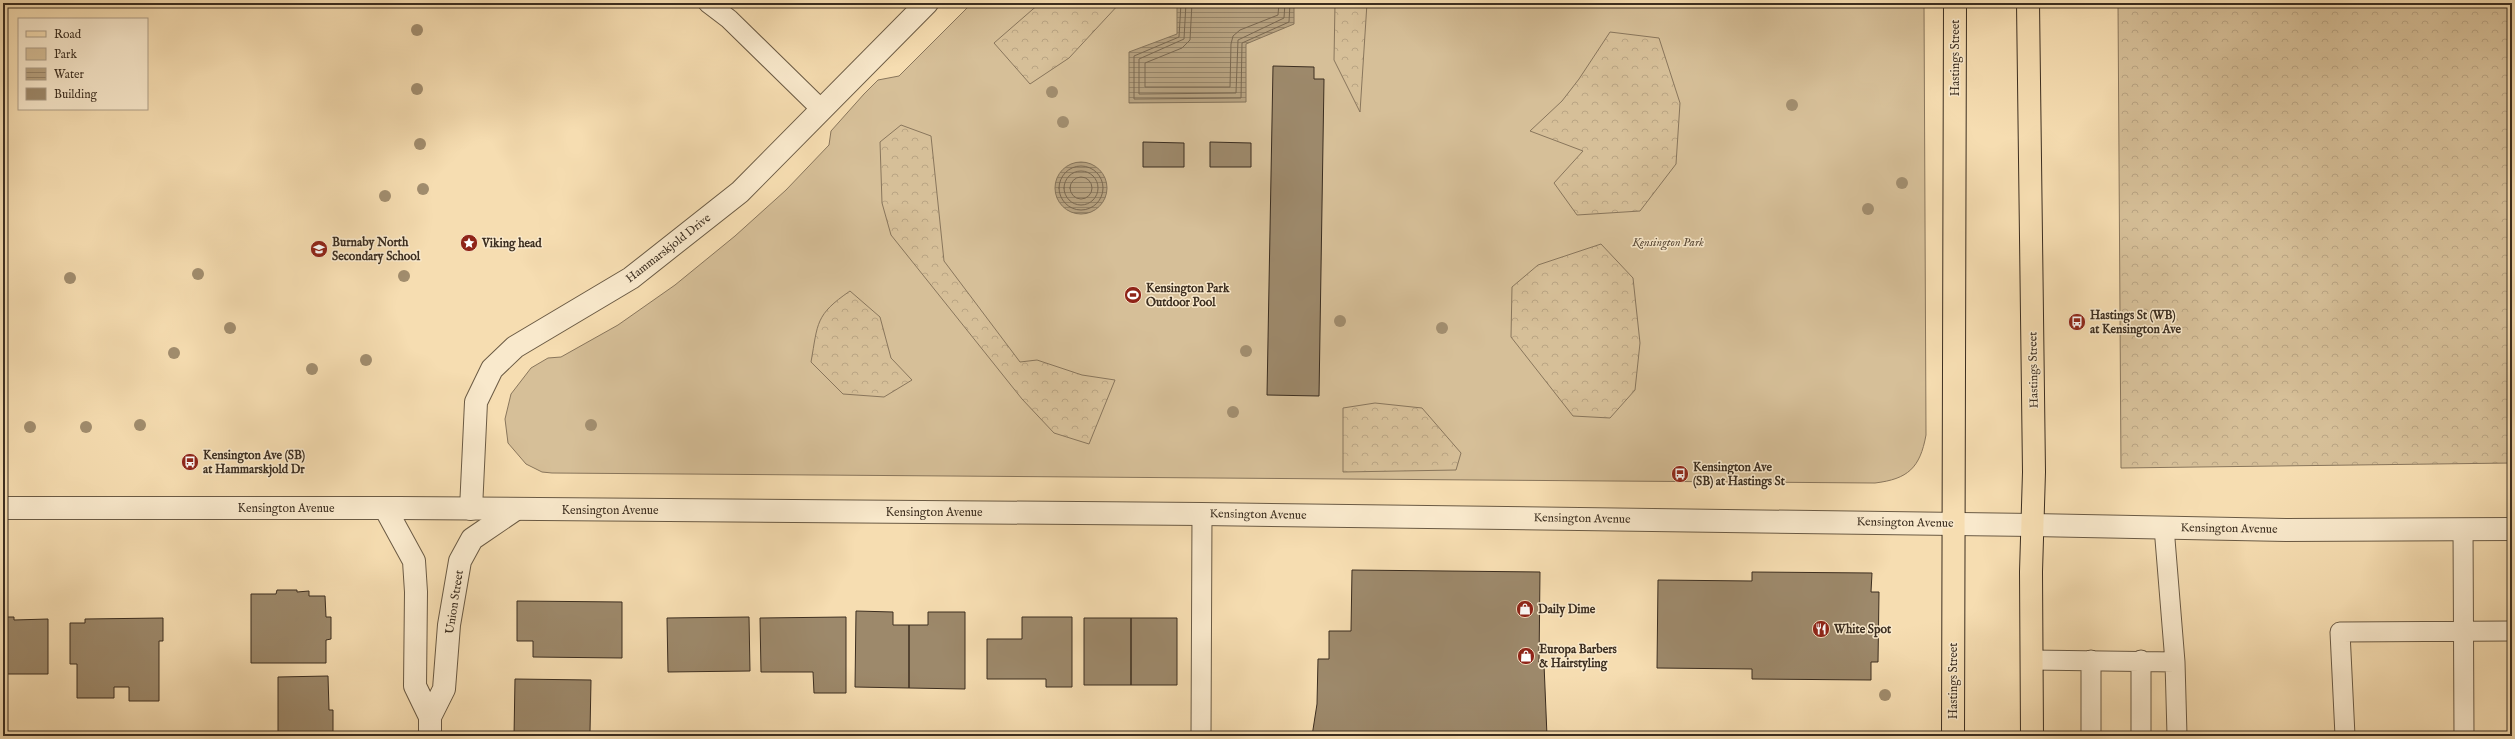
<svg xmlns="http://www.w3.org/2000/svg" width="2515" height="739" font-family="'IM FELL English',serif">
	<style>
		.green { fill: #d6bf98; stroke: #89765c }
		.forest { fill: url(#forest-crowns); stroke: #89765c }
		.water { fill: url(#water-rules); stroke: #86745a }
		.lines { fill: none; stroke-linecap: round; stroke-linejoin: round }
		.shore { stroke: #7a6850; stroke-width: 1 }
		.building { fill: #9d896b; stroke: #3c2e20 }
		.service-casing { stroke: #6a5a44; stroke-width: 21 }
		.minor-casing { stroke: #6a5a44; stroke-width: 24 }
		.tertiary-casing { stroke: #6a5a44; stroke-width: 24 }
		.primary-casing { stroke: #3c2e20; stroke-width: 24 }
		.service { stroke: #f9e9cc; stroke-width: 19 }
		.minor { stroke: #f9e9cc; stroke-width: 22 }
		.tertiary { stroke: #f9e9cc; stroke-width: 22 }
		.primary { stroke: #f6ddb1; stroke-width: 22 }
		.tree { fill: #a18d6e }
		.labels { text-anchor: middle; stroke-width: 3; stroke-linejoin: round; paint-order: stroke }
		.street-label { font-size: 12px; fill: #3c2e20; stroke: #f9e9cc }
		.poi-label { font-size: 12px; font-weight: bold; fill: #3c2e20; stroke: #f9e9cc; text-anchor: start }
		.park-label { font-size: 12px; font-style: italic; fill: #5b4b38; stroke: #f9e9cc }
	</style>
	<defs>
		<pattern id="forest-crowns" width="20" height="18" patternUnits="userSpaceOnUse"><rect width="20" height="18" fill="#d6bf98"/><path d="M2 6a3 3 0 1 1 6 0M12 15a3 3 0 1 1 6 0" fill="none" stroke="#b9a483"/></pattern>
		<pattern id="water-rules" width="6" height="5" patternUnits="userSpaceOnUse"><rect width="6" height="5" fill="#b7a280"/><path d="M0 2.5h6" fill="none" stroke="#968468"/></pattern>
	</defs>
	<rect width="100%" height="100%" fill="#f6ddb1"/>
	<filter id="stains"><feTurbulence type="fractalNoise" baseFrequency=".005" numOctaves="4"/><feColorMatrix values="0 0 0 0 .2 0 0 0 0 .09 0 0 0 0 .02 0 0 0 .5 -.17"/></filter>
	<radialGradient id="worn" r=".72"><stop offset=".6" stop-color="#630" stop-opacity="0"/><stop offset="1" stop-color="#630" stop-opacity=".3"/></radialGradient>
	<path class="green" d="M972,3h952l2,432c-6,33 -18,44 -51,48l-1323,-10 -10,-1 -16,-8 -18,-21 -3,-24 6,-25 20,-26 17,-10 13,-1 57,-32 57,-40 60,-49 51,-46 43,-45 2,-14 33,-37 14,-14 21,-4z"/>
	<path class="forest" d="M1040,3h80l-51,55 -39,26 -36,-41z
		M1335,3h32l-7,109 -26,-52z
		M2118,3h394v460l-391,5z
		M1610,32l49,6 21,65 -4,61 -36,47 -63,4 -23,-32 29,-32 -53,-20 32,-30 17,-22z
		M901,125l30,11 13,125 76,101 17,-2 45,15 33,5 -26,64 -35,-11 -32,-34 -131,-164 -9,-32 -2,-61z
		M1601,244l32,34 7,65 -5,47 -25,28 -37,-2 -62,-79 1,-50 26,-22z
		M850,291l30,26 11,41 21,22 -28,17 -41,-3 -32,-32c7,-39 4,-47 39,-71z
		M1375,403l47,5 39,45 -5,17 -113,2v-64z"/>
	<path class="water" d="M1177,3h117v21l-48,20v58l-117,1v-51l48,-18z
		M1055 188a26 26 0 1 1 52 0a26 26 0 1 1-52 0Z"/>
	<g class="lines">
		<path class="shore" d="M1181,3l-2,34 -45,19v43l107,-1 1,-55 47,-21 1,-19
			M1186,3l-2,36 -45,20v35l97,-1 2,-53 46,-22 1,-15
			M1192,3l-2,37 -8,8 -37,15v24h85l1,-43 2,-8 7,-6 38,-15 1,-12
			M1059 188a22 22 0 1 1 44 0a22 22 0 1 1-44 0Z
			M1064 188a17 17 0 1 1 34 0a17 17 0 1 1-34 0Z
			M1070 188a11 11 0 1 1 22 0a11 11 0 1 1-22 0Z"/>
	</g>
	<path class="building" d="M1273,66l41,1v12h10l-5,317 -52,-1z
		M1143,142l41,1v24h-41z
		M1210,142l41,1v24h-41z
		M1352,570l188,2 -1,92h5l3,72h-235l5,-32 1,-45h11v-28h22z
		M1752,572l120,1 -1,19h8l-1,70h-7v18l-119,-1v-10l-95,-1 1,-88 94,1z
		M277,590h20v2l12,-1v5h16l1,21h5v22l-5,1v23h-75v-69h25z
		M517,601l105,1v56l-89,-1v-16h-16z
		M856,611l37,1v13h16v63l-54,-1z
		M928,612h37v77l-56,-1v-63h19z
		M3,617h11v3l34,-1v55h-45z
		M749,617l1,54 -82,1 -1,-54z
		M846,617v76h-32l-1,-21h-52l-1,-54z
		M1022,617h50v70h-26v-8h-59v-40h35z
		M163,618v23h-4v60h-30v-14h-15v11h-37v-34h-7v-41h15v-4z
		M1084,618h47v67h-47z
		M1131,618h46v67h-46z
		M328,676l1,34h4v26h-55v-59z
		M515,679l76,1 -1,52 -4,4h-72z
		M2195,732h41v4h-41z
		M2200,735v1h-100z"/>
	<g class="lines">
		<defs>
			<path id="service" d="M708,3l21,16 93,91
				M2164,527l11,135 2,73
				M2463,529l1,207
				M2032,660l143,2
				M2091,660v76
				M2141,660v76
				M1201,736l1,-222
				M2345,736l-5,-104 172,-1"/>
			<path id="minor" d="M385,508l29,53 2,31 -1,94 15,31
				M471,509l5,-107 16,-33 23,-22 116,-69 109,-86 187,-189
				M2033,525l253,5 226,-1
				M430,736v-19l14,-28 5,-64 11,-64 12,-22 44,-30"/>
			<path id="tertiary" d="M3,508h395l804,6 831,11"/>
			<path id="primary" d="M2028,3l6,469 -3,100 1,164
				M1953,736l2,-733"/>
		</defs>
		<use href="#service" class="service-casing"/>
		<use href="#minor" class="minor-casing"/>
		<use href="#tertiary" class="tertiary-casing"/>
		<use href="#primary" class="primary-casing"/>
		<use href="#service" class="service"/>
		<use href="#minor" class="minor"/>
		<use href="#tertiary" class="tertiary"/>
		<use href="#primary" class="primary"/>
	</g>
	<g class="tree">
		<circle cx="417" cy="30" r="6"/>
		<circle cx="417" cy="89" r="6"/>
		<circle cx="1052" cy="92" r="6"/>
		<circle cx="1792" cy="105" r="6"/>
		<circle cx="1063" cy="122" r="6"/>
		<circle cx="420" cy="144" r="6"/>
		<circle cx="1902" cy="183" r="6"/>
		<circle cx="423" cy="189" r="6"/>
		<circle cx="385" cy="196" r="6"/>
		<circle cx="1868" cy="209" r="6"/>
		<circle cx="198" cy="274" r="6"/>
		<circle cx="404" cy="276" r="6"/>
		<circle cx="70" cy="278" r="6"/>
		<circle cx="1340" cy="321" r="6"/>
		<circle cx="230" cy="328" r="6"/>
		<circle cx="1442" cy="328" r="6"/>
		<circle cx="1246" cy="351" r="6"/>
		<circle cx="174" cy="353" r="6"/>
		<circle cx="366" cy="360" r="6"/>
		<circle cx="312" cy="369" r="6"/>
		<circle cx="1233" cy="412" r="6"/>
		<circle cx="140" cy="425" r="6"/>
		<circle cx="591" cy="425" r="6"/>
		<circle cx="30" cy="427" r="6"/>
		<circle cx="86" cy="427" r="6"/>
		<circle cx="1885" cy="695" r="6"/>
	</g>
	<defs>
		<symbol id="sight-disc" viewBox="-11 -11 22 22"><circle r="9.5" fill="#8f2418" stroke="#f9e9cc"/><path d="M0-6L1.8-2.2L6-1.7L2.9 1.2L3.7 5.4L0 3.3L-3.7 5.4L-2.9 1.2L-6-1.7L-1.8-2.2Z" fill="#fff"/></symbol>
		<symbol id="school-disc" viewBox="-11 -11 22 22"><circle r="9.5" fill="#8f2418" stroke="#f9e9cc"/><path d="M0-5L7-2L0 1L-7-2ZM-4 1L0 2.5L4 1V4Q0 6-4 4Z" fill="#fff"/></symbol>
		<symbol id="stadium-disc" viewBox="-11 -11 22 22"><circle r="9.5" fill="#8f2418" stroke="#f9e9cc"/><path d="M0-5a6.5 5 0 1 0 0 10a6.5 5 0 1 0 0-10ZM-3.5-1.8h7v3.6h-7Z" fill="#fff"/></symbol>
		<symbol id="bus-disc" viewBox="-11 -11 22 22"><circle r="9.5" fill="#8f2418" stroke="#f9e9cc"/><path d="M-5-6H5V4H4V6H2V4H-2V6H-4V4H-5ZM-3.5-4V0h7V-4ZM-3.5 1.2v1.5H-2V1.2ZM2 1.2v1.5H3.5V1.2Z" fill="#fff"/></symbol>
		<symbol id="shop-disc" viewBox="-11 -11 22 22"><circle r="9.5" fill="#8f2418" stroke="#f9e9cc"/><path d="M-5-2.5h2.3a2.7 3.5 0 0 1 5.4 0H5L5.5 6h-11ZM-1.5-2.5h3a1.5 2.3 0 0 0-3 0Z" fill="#fff"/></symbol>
		<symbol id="restaurant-disc" viewBox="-11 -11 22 22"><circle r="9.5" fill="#8f2418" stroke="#f9e9cc"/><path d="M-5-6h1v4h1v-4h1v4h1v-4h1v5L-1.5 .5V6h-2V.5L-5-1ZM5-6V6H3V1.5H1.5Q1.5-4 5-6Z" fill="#fff"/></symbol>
	</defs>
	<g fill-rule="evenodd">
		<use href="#sight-disc" x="459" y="233" width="20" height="20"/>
		<use href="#school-disc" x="309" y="239" width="20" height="20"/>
		<use href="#stadium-disc" x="1123" y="285" width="20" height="20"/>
		<use href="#bus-disc" x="2067" y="312" width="20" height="20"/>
		<use href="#bus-disc" x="180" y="452" width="20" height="20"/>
		<use href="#bus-disc" x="1670" y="464" width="20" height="20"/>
		<use href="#shop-disc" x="1515" y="599" width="20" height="20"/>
		<use href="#restaurant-disc" x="1811" y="619" width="20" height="20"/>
		<use href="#shop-disc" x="1516" y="646" width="20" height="20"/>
	</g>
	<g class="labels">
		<g class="street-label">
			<text transform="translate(1955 58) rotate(-90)" y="4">Hastings Street</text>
			<text transform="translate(668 248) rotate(-38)" y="4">Hammarskjold Drive</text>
			<text transform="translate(2033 370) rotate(-91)" y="4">Hastings Street</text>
			<text x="286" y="512">Kensington Avenue</text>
			<text x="610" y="514">Kensington Avenue</text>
			<text x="934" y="516">Kensington Avenue</text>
			<text transform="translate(1258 514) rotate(1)" y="4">Kensington Avenue</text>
			<text transform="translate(1582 518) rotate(1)" y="4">Kensington Avenue</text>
			<text transform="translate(1905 522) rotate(1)" y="4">Kensington Avenue</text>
			<text transform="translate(2229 528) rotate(1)" y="4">Kensington Avenue</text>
			<text transform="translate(454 602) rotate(-81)" y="4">Union Street</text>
			<text transform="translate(1953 681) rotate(-90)" y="4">Hastings Street</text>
		</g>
		<g class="poi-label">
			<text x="332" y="246">Burnaby North<tspan x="332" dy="14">Secondary School</tspan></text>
			<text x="482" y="247">Viking head</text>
			<text x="1146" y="292">Kensington Park<tspan x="1146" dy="14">Outdoor Pool</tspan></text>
			<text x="2090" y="319">Hastings St (WB)<tspan x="2090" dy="14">at Kensington Ave</tspan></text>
			<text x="203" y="459">Kensington Ave (SB)<tspan x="203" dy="14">at Hammarskjold Dr</tspan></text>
			<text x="1693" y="471">Kensington Ave<tspan x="1693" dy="14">(SB) at Hastings St</tspan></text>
			<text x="1538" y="613">Daily Dime</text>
			<text x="1834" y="633">White Spot</text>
			<text x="1539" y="653">Europa Barbers<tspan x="1539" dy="14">&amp; Hairstyling</tspan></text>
		</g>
		<g class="park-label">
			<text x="1668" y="246">Kensington Park</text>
		</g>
	</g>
	<rect width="2515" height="739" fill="none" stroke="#f6ddb1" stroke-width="16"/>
	<rect x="4" y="4" width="2507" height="731" fill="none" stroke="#3c2e20" stroke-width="2"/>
	<rect x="8" y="8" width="2499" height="723" fill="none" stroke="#3c2e20"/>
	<rect x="18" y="18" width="130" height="92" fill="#f9e9cc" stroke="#ad9e87"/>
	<rect x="26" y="31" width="20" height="6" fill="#f6ddb1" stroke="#ad9e87"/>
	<text x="54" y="38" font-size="12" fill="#3c2e20">Road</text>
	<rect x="26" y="48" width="20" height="12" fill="#d6bf98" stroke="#ad9e87"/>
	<text x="54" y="58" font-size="12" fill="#3c2e20">Park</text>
	<rect x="26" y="68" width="20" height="12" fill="url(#water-rules)" stroke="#ad9e87"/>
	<text x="54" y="78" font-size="12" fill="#3c2e20">Water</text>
	<rect x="26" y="88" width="20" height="12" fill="#9d896b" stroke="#ad9e87"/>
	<text x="54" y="98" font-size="12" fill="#3c2e20">Building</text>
	<rect width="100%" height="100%" filter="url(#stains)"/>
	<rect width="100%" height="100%" fill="url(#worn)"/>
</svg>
